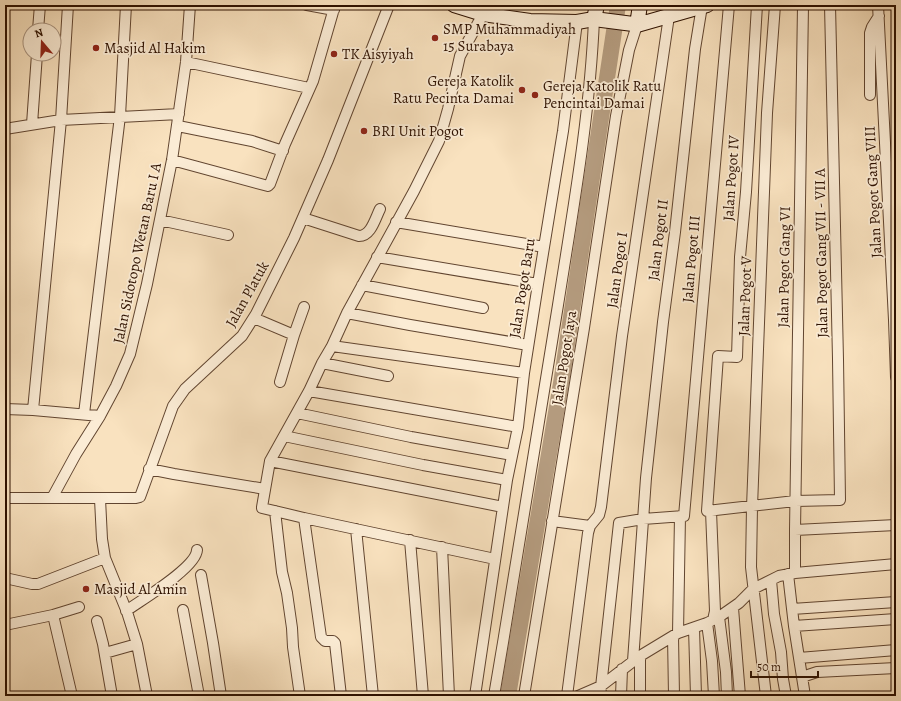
<svg xmlns="http://www.w3.org/2000/svg" width="901" height="701" font-family="Alegreya,serif">
	<style>
		.lines { fill: none; stroke-linecap: round; stroke-linejoin: round }
		.river { stroke: #b49b7e; stroke-width: 16 }
		.street-casing { stroke: #614530; stroke-width: 12 }
		.secondary-casing { stroke: #2e1100; stroke-width: 16 }
		.street { stroke: #fbecd5; stroke-width: 10 }
		.secondary { stroke: #fbecd5; stroke-width: 14 }
		.poi-dot { fill: #8f2418; stroke: #fbecd5; stroke-width: 1.5 }
		.labels { text-anchor: middle; stroke-width: 3.5; stroke-linejoin: round; paint-order: stroke }
		.poi-label { font-size: 15px; fill: #2e1100; stroke: #fbecd5; text-anchor: start }
		.street-label { font-size: 15px; fill: #2e1100; stroke: #fbecd5 }
	</style>
	<rect width="100%" height="100%" fill="#f9e2bf"/>
	<filter id="stains"><feTurbulence type="fractalNoise" baseFrequency=".005" numOctaves="4"/><feColorMatrix values="0 0 0 0 .2 0 0 0 0 .09 0 0 0 0 .02 0 0 0 .5 -.17"/></filter>
	<radialGradient id="worn" r=".72"><stop offset=".6" stop-color="#630" stop-opacity="0"/><stop offset="1" stop-color="#630" stop-opacity=".3"/></radialGradient>
	<g class="lines">
		<path class="river" d="M508,696l54,-319 56,-372"/>
		<defs>
			<path id="street" d="M307,5l27,5
				M757,5l-11,187 -6,65 -3,100 -19,-1 -11,155 88,-10 45,-1 -2,-141 -8,-354
				M878,5l16,315 2,57
				M483,14l-23,42 -12,53 -9,32 -25,50 -67,122 -15,33 -10,17 -13,28 -39,70 -8,46v1l42,10 191,41
				M38,30l2,-25
				M186,62l123,26
				M870,95v-62l2,-6 7,-11
				M32,124l5,-70
				M178,126l74,15 31,10
				M5,129l56,-9 118,-6
				M172,160l96,26 2,-2 15,-40 28,-63 22,-76
				M303,218l56,18c12,0 16,-17 21,-27
				M160,220l68,15
				M396,222l148,25
				M377,257l161,27
				M362,285l121,23
				M347,313l63,12 118,20
				M254,318l40,17 -14,47
				M294,335l10,-28
				M332,346l192,27
				M322,363l66,13
				M309,391l209,36
				M5,409l28,1 67,6
				M33,410l28,-290 7,-115
				M297,413l114,24 101,18
				M84,414l36,-298 6,-111
				M284,436l139,29 84,15
				M270,461l233,46
				M149,469l25,5 91,15
				M5,498h131l4,-1 33,-91 12,-17 57,-53 14,-22 38,-76 34,-78 61,-155
				M52,498l24,-44 24,-38 16,-30 14,-32 17,-70 25,-124 14,-98 4,-57
				M100,499l2,40 3,19 22,54 10,32 10,52
				M275,511l7,61 5,21 5,35 1,19 7,49
				M711,511l4,100 -2,9
				M304,518l17,119 4,4h8l2,2 6,53
				M552,521l38,5
				M356,529l17,167
				M795,530l8,-525
				M410,540l13,156
				M442,547l7,149
				M795,573v-43l101,-5
				M788,574l6,52 11,70
				M201,575l12,68 8,53
				M5,578l27,6h6l67,-26
				M771,580l3,34 7,38 2,27 3,17
				M733,608l7,88
				M792,609l104,-7
				M183,610l16,86
				M126,611c15,-11 70,-43 71,-61
				M53,615l19,81
				M719,617l7,55 1,24
				M97,621l6,23 9,52
				M707,623l5,38 2,35
				M5,625l48,-10 26,-8
				M794,626l102,-7
				M694,628l2,68
				M678,633l2,-117
				M673,636l1,60
				M105,653l32,-9
				M799,658l97,-8
				M633,661l13,-183 17,-156 12,-90 20,-183 7,-43
				M802,677l15,-5 79,-4
				M475,696l32,-216 11,-53 6,-54 14,-89 25,-153 14,-109
				M494,696c22,-130 43,-260 64,-391 15,-95 32,-190 36,-286
				M524,696l60,-368 32,-212 13,-66 8,-25 -4,-1
				M567,696l21,-163 2,-7 9,-11 2,-8 21,-171 47,-320
				M578,696l23,-10 39,-30 38,-23 29,-10 12,-6 20,-14 14,-14 26,-13 16,-3 101,-9
				M600,696l19,-173 24,-4 41,-3 45,-511
				M621,696l1,-27
				M640,696v-40
				M766,696l-15,-129 1,-60 15,-394 8,-108"/>
			<path id="secondary" d="M454,5l29,9 47,7 47,1 17,-3 39,5
				M640,5l-3,20 70,-20
				M594,19l3,-14"/>
		</defs>
		<use href="#street" class="street-casing"/>
		<use href="#secondary" class="secondary-casing"/>
		<use href="#street" class="street"/>
		<use href="#secondary" class="secondary"/>
	</g>
	<g class="poi-dot">
		<circle cx="435" cy="38" r="4"/>
		<circle cx="96" cy="48" r="4"/>
		<circle cx="334" cy="54" r="4"/>
		<circle cx="522" cy="90" r="4"/>
		<circle cx="535" cy="95" r="4"/>
		<circle cx="364" cy="131" r="4"/>
		<circle cx="86" cy="589" r="4"/>
	</g>
	<g class="labels">
		<g class="poi-label">
			<text x="443" y="34">SMP Muhammadiyah<tspan x="443" dy="17">15 Surabaya</tspan></text>
			<text x="104" y="53">Masjid Al Hakim</text>
			<text x="342" y="59">TK Aisyiyah</text>
			<text x="514" y="86" text-anchor="end">Gereja Katolik<tspan x="514" dy="17">Ratu Pecinta Damai</tspan></text>
			<text x="543" y="91">Gereja Katolik Ratu<tspan x="543" dy="17">Pencintai Damai</tspan></text>
			<text x="372" y="136">BRI Unit Pogot</text>
			<text x="94" y="594">Masjid Al Amin</text>
		</g>
		<g class="street-label">
			<text transform="translate(731 178) rotate(-86)" y="5">Jalan Pogot IV</text>
			<text transform="translate(873 192) rotate(-93)" y="5">Jalan Pogot Gang VIII</text>
			<text transform="translate(658 240) rotate(-83)" y="5">Jalan Pogot II</text>
			<text transform="translate(137 253) rotate(-78)" y="5">Jalan Sidotopo Wetan Baru I A</text>
			<text transform="translate(821 253) rotate(-91)" y="5">Jalan Pogot Gang VII - VII A</text>
			<text transform="translate(691 259) rotate(-85)" y="5">Jalan Pogot III</text>
			<text transform="translate(784 267) rotate(-89)" y="5">Jalan Pogot Gang VI</text>
			<text transform="translate(617 270) rotate(-82)" y="5">Jalan Pogot I</text>
			<text transform="translate(522 288) rotate(-81)" y="5">Jalan Pogot Baru</text>
			<text transform="translate(247 294) rotate(-61)" y="5">Jalan Platuk</text>
			<text transform="translate(745 296) rotate(-88)" y="5">Jalan Pogot V</text>
			<text transform="translate(564 358) rotate(-81)" y="5">Jalan Pogot Jaya</text>
		</g>
	</g>
	<rect width="901" height="701" fill="none" stroke="#f9e2bf" stroke-width="20"/>
	<rect x="6" y="6" width="889" height="689" fill="none" stroke="#2e1100" stroke-width="2"/>
	<rect x="10" y="10" width="881" height="681" fill="none" stroke="#2e1100"/>
	<g transform="translate(42 42) rotate(341)"><circle r="19" fill="#fbecd5" stroke="#a99480"/>
	<path d="M0-3L7 15L0 10L-7 15Z" fill="#8f2418"/>
	<text y="-6" font-size="11" font-weight="bold" text-anchor="middle" fill="#2e1100">N</text>
	</g>
	<path d="M751 671v6h67v-6" fill="none" stroke="#2e1100" stroke-width="2"/>
	<text x="757" y="671" font-size="12" fill="#2e1100" stroke="#fbecd5" stroke-width="3" paint-order="stroke">50 m</text>
	<rect width="100%" height="100%" filter="url(#stains)"/>
	<rect width="100%" height="100%" fill="url(#worn)"/>
</svg>
